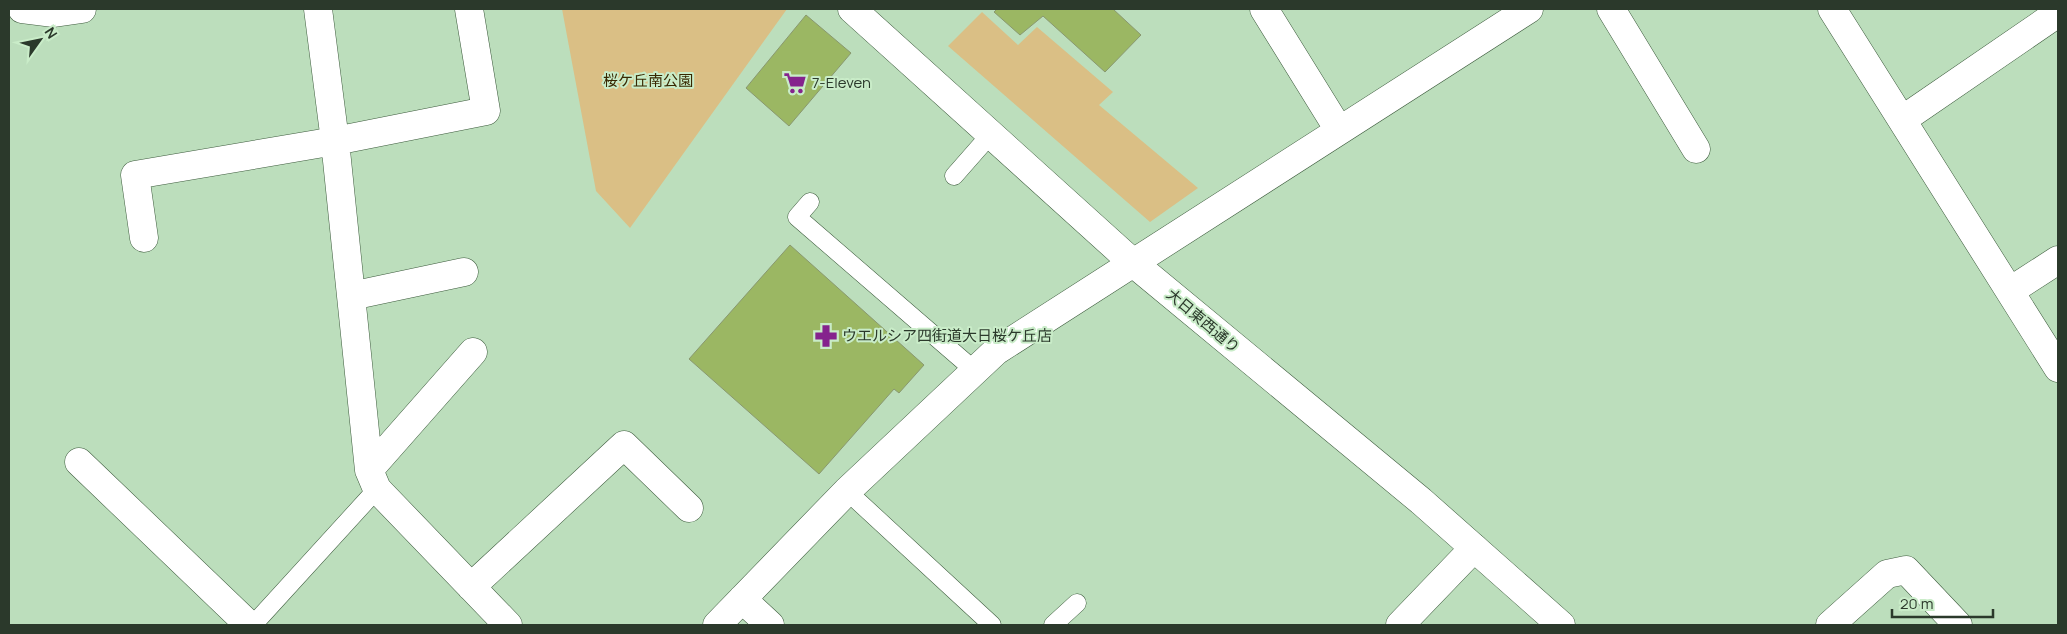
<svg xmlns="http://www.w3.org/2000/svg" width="2067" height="634" font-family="Manrope,'Noto Sans JP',sans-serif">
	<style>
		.green { fill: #dabf85 }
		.building { fill: #9bb763; stroke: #899870 }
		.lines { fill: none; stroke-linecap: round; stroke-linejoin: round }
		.service-casing { stroke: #3d5b3d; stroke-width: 19 }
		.minor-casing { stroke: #3d5b3d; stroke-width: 29 }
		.tertiary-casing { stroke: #3d5b3d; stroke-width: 29 }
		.service { stroke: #fff; stroke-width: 18 }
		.minor { stroke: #fff; stroke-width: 28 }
		.tertiary { stroke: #fff; stroke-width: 28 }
		.labels { text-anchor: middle; stroke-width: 4; stroke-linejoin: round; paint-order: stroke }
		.park-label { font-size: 15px; fill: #382700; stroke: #c9ecc8 }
		.poi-label { font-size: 15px; fill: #2b392b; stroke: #c9ecc8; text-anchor: start }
		.street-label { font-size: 15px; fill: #2b392b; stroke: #c9ecc8 }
	</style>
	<rect width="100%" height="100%" fill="#bcdebc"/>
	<path class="green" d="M562,9h225l-157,219 -34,-37z
		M982,12l36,33 19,-18 76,65 -14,13 99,83 -48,34 -202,-176z"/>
	<path class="building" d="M997,9h116l28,26 -36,37 -62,-56 -23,19 -26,-23z
		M806,15l45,38 -62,73 -43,-38z
		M790,245l134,120 -25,28 -5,-4 -75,85 -130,-115z"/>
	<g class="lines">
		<defs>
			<path id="service" d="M954,176l36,-41
				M810,202l-13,15 177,153
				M847,491l145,134
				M253,625l124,-136
				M1053,625l24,-22"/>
			<path id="minor" d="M22,9l32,4 28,-4
				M318,9l17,132 34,329 8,19 131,136
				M1264,9l75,121
				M1611,9l85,140
				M1832,9l226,359
				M1902,120l156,-107
				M144,238l-9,-63 200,-34 151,-30 -17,-102
				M2010,291l48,-31
				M351,296l113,-24
				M79,462l170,163
				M369,470l104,-118
				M471,587l153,-142 65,63
				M742,599l28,26
				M717,625l130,-134 149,-140 533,-342
				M1400,625l74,-77
				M1830,625l57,-51 19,-4 52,55"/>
			<path id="tertiary" d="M852,9l280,253 289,239 140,124"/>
		</defs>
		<use href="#service" class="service-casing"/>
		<use href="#minor" class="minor-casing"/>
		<use href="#tertiary" class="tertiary-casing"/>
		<use href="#service" class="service"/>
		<use href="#minor" class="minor"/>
		<use href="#tertiary" class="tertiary"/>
	</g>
	<defs>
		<symbol id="supermarket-bare" viewBox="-9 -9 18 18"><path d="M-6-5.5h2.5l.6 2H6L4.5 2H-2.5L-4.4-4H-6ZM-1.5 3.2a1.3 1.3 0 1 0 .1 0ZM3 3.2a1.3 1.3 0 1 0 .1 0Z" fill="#85238d" stroke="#c9ecc8" stroke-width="2.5" paint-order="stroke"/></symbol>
		<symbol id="pharmacy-bare" viewBox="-9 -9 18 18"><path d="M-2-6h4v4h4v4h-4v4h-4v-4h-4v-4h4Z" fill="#85238d" stroke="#c9ecc8" stroke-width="2.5" paint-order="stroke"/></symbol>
	</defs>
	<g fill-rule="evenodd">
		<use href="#supermarket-bare" x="779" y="67" width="32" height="32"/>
		<use href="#pharmacy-bare" x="810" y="320" width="32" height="32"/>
	</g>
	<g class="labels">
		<g class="park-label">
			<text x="648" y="86">桜ケ丘南公園</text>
		</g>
		<g class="poi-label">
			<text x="812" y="88">7-Eleven</text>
			<text x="842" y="341">ウエルシア四街道大日桜ケ丘店</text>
		</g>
		<g class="street-label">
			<text transform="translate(1203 321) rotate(40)" y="5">大日東西通り</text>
		</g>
	</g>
	<rect width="2067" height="634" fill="none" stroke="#2b392b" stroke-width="20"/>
	<g transform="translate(40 40) rotate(57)" stroke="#c9ecc8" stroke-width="4" paint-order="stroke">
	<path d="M0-4L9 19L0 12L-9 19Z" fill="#2b392b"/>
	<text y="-8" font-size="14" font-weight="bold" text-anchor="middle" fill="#2b392b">N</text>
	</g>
	<path d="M1892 609v8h101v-8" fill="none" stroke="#2b392b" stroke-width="2.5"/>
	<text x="1900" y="609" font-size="15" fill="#2b392b" stroke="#c9ecc8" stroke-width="4" paint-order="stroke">20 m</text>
</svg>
